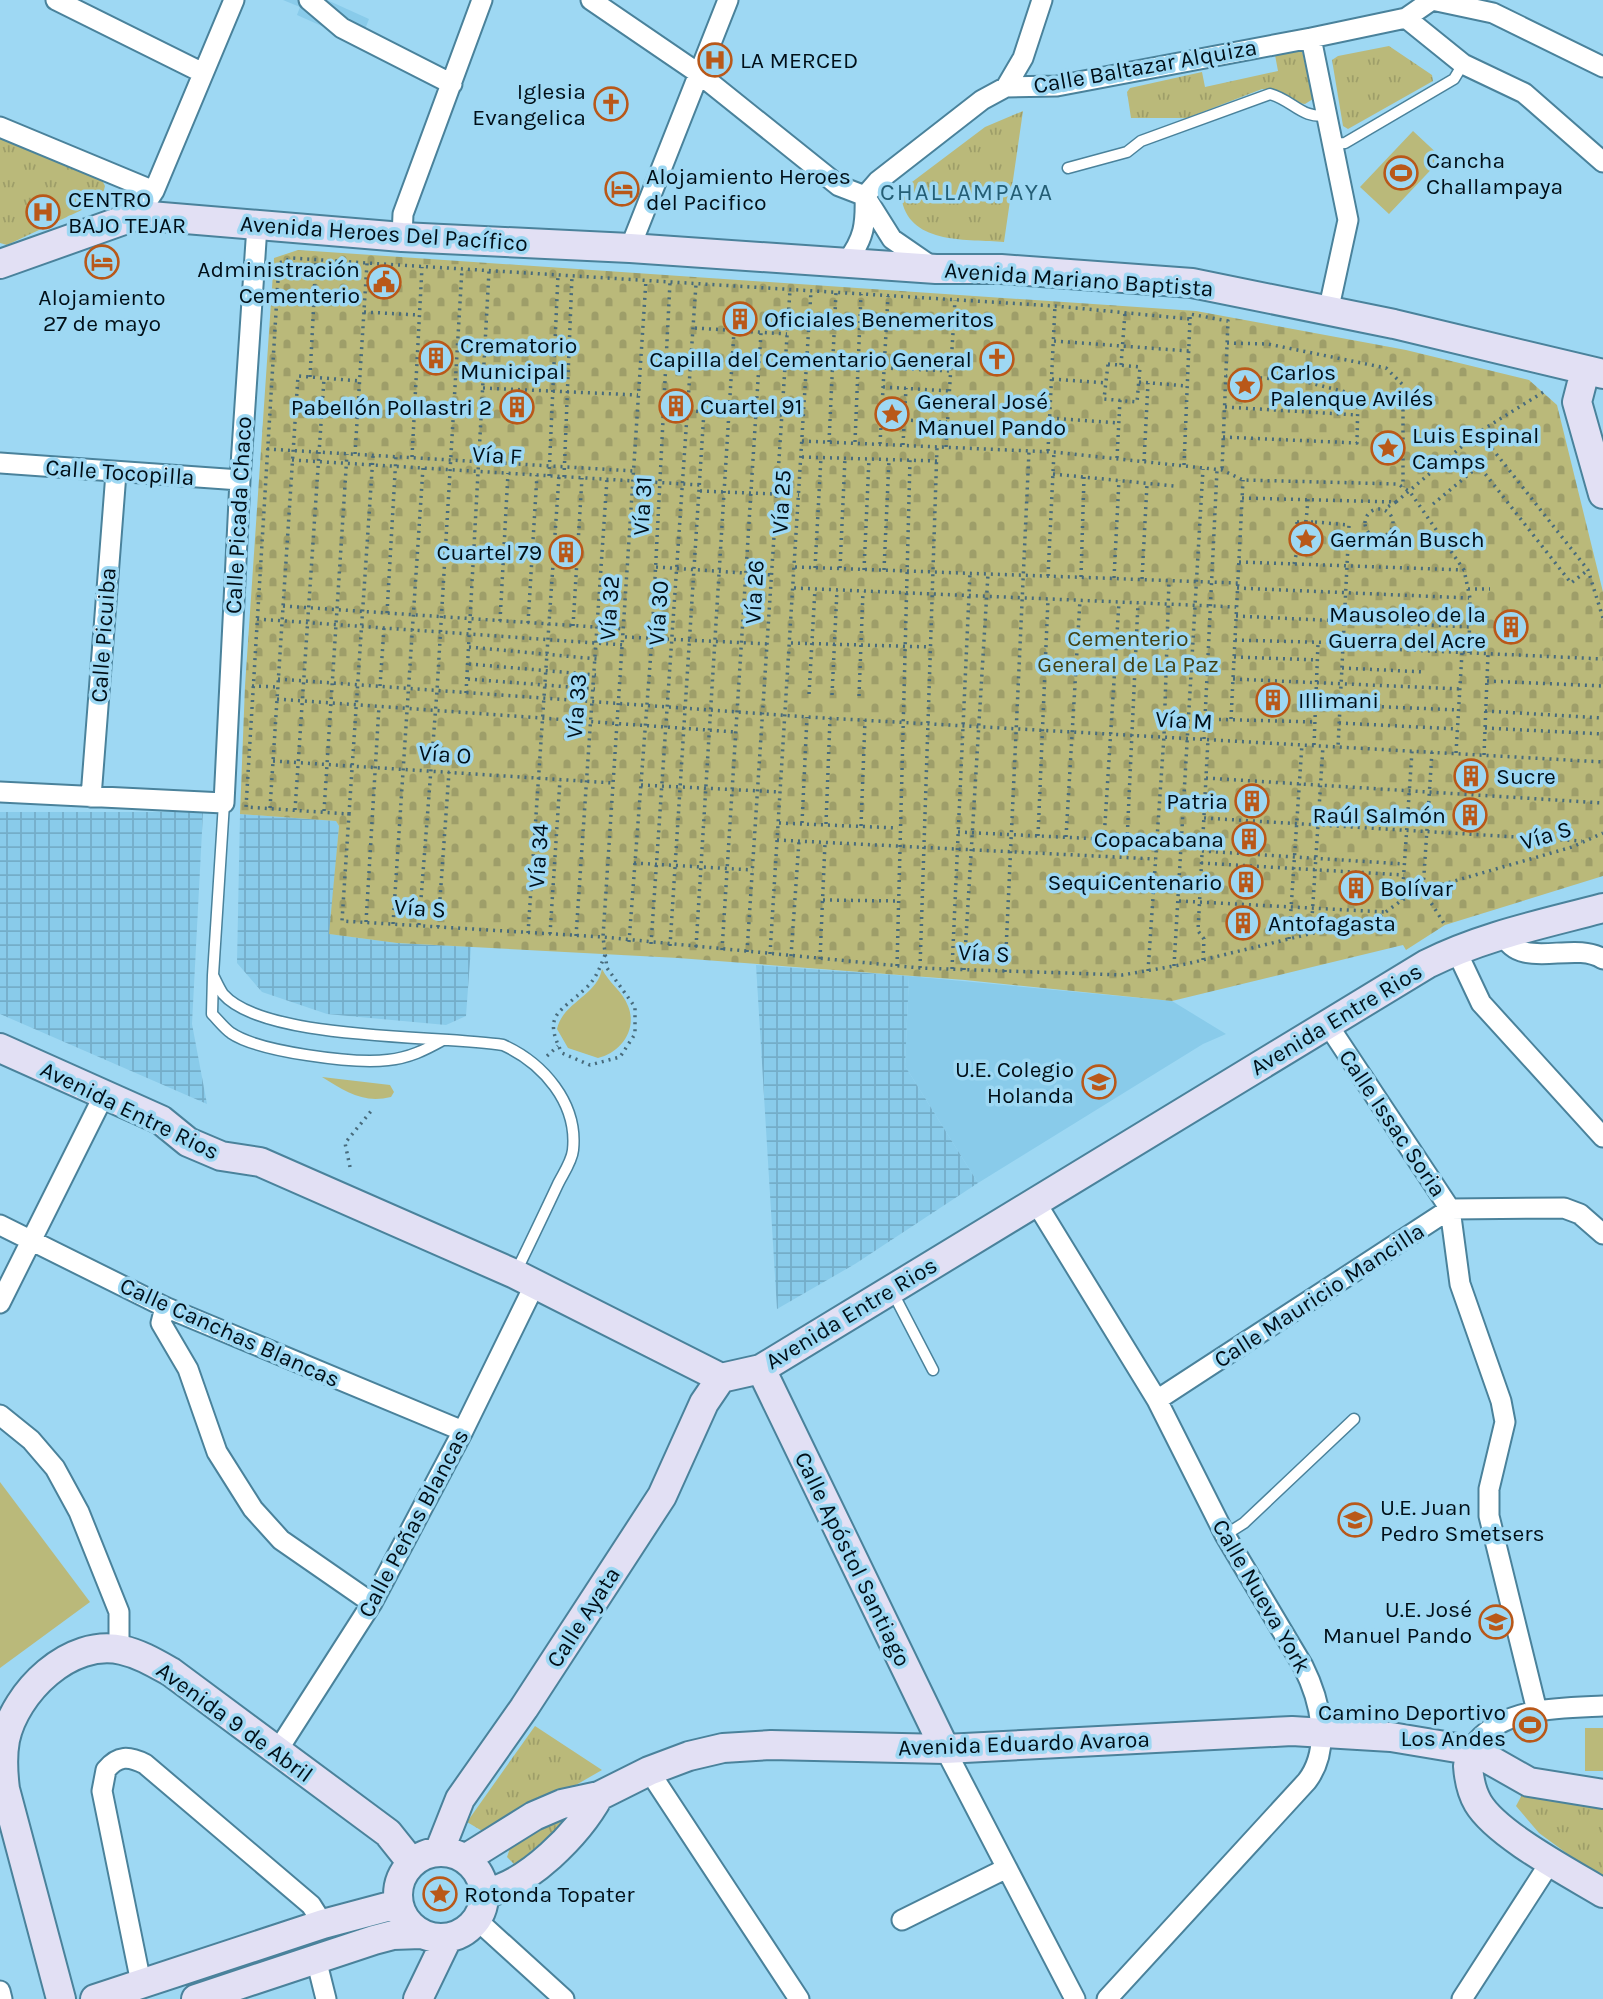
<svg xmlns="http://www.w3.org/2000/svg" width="1603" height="1999" font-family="Karla,sans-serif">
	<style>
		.built { fill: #89cbea }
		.industrial { fill: url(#industrial-grid) }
		.grass { fill: #bab97a }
		.cemetery { fill: url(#cemetery-stones) }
		.park { fill: url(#park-tufts) }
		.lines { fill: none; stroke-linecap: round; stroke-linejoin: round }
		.lane-casing { stroke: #4a829b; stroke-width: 13 }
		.street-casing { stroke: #4a829b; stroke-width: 23 }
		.secondary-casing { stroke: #4a829b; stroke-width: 32 }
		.path { stroke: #486b7c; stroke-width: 3.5; stroke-dasharray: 2 5; stroke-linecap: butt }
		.lane { stroke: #fff; stroke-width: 10 }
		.street { stroke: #fff; stroke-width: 19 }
		.secondary { stroke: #e2e0f4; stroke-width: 28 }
		.labels { text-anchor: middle; stroke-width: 7; stroke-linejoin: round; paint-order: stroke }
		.poi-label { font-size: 23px; fill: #000f18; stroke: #9ed8f3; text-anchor: start }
		.street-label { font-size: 23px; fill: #000f18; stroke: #9ed8f3 }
		.park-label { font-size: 23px; fill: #434213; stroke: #9ed8f3 }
		.neighbourhood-label { font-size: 24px; letter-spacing: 2px; fill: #245e75; stroke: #9ed8f3 }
	</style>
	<defs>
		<pattern id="industrial-grid" width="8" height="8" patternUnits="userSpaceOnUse" patternTransform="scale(1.75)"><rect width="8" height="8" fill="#89cbea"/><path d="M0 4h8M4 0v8" fill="none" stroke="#74adc8"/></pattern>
		<pattern id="cemetery-stones" width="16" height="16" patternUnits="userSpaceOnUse" patternTransform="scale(1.75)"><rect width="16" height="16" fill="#bab97a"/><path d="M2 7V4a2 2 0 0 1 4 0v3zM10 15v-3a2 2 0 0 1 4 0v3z" fill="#9e9e69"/></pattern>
		<pattern id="park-tufts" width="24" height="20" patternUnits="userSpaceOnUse" patternTransform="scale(1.75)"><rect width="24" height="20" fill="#bab97a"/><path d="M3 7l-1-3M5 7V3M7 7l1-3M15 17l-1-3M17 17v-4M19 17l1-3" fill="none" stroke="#9e9e69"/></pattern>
	</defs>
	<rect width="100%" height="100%" fill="#9ed8f3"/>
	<path class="built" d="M283,0h44l42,19 -5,13 62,28 -5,10 -124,-55 3,-8z
		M909,976l263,25 54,33 -23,10 -225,139 -73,-117z"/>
	<path class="industrial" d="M0,812h203l-11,212 15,80 -207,-90z
		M240,814l96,7 3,5 -9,108 67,9 74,4 -5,69 -20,9 -119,-11 -65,-22 -25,-29z
		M756,965l153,11 -4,90 73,117 -123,81 -78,45z"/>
	<path class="grass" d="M1413,131l29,27 -53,56 -29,-27z
		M602,969c7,14 21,23 26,37 10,24 -8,47 -30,52l-30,-10 -11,-19c6,-27 40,-33 45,-60z
		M322,1077l68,8 4,7 -3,5c-28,7 -46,-6 -69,-20z
		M0,1482l90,120 -90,66z
		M1585,1728h18v43h-18z"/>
	<path class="cemetery" d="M298,250l898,61 210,39 123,30 28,25 46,187v284l-158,49 -39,25 -3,-5 -231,56 -207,-21 -287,-22 -281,-15 -68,-9 10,-108 -3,-5 -96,-7 5,-128 29,-428z"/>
	<path class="park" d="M1389,46l43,29 1,6 -85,48 -5,-3 -11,-66 6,-4z
		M1302,51l11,48 -8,5 -14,-2 -14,-11 -15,-2 -75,29h-56l-4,-26 3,-4 72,-16 3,15 73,-16 -3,-16z
		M1023,111l-19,131c-35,-3 -93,3 -102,-41l6,-16 77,-58z
		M0,135l101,43 4,8 -4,15 -94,44 -7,-2z
		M535,1726l67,44 -113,65 -22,-13z
		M1525,1789l78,9v82l-64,-47 -23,-27z
		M589,1802l-74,63 -8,-8 3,-9z"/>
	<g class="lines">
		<defs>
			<path id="lane" d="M1334,144l11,-1 109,-64 9,-15
				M1068,168l59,-16 14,-11 129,-47c23,6 32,26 58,21
				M224,803l-11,172c3,6 6,13 10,19 41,47 217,41 280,51 40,18 75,58 70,105 -1,11 -10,24 -15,34 -14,30 -28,59 -42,88
				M213,975l-1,39c6,6 12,14 19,19 28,19 123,31 157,27 21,-2 37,-10 55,-20
				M893,1293l40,77
				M1225,1535l19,-12 110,-104"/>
			<path id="street" d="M56,0l145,72
				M309,0l33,28 110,56
				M591,0l107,73 141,113 26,10 27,43 42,29
				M1406,18l57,46 61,29 79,69
				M1311,38l37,182 -20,92
				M1006,87l17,-29 19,-58
				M0,127l154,64
				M138,215l16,-24 80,-191
				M402,237l1,-23 79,-214
				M630,248l98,-248
				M847,261c17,-22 19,-37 18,-65l13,-15 104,-81 24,-13 51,-1 254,-48 95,-20 26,-18 61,13 110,54
				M0,463l240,17
				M0,792l224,11 16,-323 17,-254
				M91,797l25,-324
				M1503,934c17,38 70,6 100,25
				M1456,950l25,53 122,134
				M1328,1025l122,184 10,75 41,117 4,21 -16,67v27l48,195
				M1035,1201l122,199 68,135 78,131c17,34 29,82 4,115l-200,218
				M0,1225l165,82 298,124
				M0,1303l104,-208
				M165,1307l-4,16 27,46 29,83 36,57 28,31 91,63
				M1157,1400l293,-191 114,-1 16,6 23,20
				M0,1415l31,25 24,28 24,44 40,100v37
				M1477,1741c30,-34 83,-33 126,-35
				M945,1749l130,250
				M276,1753l96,-150 91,-172 72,-147
				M649,1771l150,228
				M477,1920l87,79
				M902,1920l103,-51
				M316,1959l10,40
				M141,1983l-39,-192 4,-21c12,-15 23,-14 39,-6l166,141 12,19
				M0,1991l2,8
				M1462,1999l89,-138"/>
			<path id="secondary" d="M0,264l138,-49 264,22 228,11 306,21h65l191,14 202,41 209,50
				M1585,371l-8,31 26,92
				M0,1048l161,72 27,22 33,14 39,6 255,112 206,104 40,-9 666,-405c56,-28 116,-40 176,-56
				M761,1369l184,380
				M1483,1756l46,26 74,12
				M1468,1766c1,14 3,25 10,37 19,32 92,70 125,90
				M398 1895a43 43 0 1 1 86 0a43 43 0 1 1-86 0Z
				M439,1852l21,-53 64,-91 138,-212 42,-93 17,-25
				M465,1859l69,-43 28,-12 37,-8 50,-25 40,-15 34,-8 48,-3 174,4 347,-18 99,6 66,11
				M485,1893c43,-8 93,-59 114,-97
				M61,1999l-56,-210c-2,-16 -3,-33 0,-49 10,-48 65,-102 117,-90 18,4 33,13 49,22l217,161 24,30
				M95,1999l228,-75 75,-20
				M196,1999l178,-59 19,-5 28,-1
				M418,1999l29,-60"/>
		</defs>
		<use href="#lane" class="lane-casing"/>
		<use href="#street" class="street-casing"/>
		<use href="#secondary" class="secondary-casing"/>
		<path class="path" d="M364,312l55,3
			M1190,319v-5l38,7 -6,149
			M695,328l92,6
			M1054,341l135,10
			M1227,343l41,1 118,24 17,17v102
			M1108,364l32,3 -3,35 -33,-3z
			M1121,365l4,-52
			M884,368l67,3
			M310,377l6,-117
			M1052,379l54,4
			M1139,382l48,4
			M883,387l67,4
			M483,388l155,7
			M1225,407l132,8
			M689,411l93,4
			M1050,418l69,5
			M904,420l43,2
			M1479,432l109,138 15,48
			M1223,437l134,6 1,-48 -60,-15 -72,-4
			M802,441l252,11 168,18 21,10 155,4 12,8 54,78 6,28 -1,55
			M829,442l7,-150
			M855,442l6,-148
			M880,444l8,-148
			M903,445l3,-57
			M946,447l9,-147
			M267,449l367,22
			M1048,451l7,-145
			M355,454l12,-191
			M412,457l10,-190
			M802,457l135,4
			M1117,458l3,-58
			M292,460l408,25
			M1144,461l4,-78
			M1184,465l6,-146 -135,-13 -688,-43 -75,-5 -13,5 -33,544 103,7 -7,107 261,16 317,31 202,7 64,-11 193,-47 23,-17 21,-10 149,-43 31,-14
			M1053,474l121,12
			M549,476l9,-201
			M564,477l8,-201
			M700,491l99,4
			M1242,498l154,4 -12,7
			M1396,502l83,-70 66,-41
			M1433,504l46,-38 92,117 17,-13
			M1365 523a14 14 0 1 1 28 0a14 14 0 1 1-28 0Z
			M1297,522h18l-1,29h-17z
			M1306,522l2,-23
			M1315,522l34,3 -11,222
			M1349,538h22
			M1239,562l225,8
			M1294,564l3,-13
			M656,567l117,8
			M795,567l443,16
			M815,568l6,-111
			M840,568l5,-110
			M864,570l5,-111
			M884,570l5,-110
			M1048,576l6,-124
			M1081,577l3,-100
			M1114,578l5,-98
			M1142,579l5,-95
			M794,588l442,19
			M1237,588l232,10
			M1468,589h22
			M283,606l342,23
			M387,613l9,-157
			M1236,616l234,11
			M257,619l367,26
			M500,621l8,-148
			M528,623l9,-148
			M573,626l9,-148
			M625,637l144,7
			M1235,640l109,3
			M791,643l140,4
			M469,647l128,12
			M1344,647l259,12
			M1234,657l84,3
			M469,664l127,11
			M1342,668l83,4
			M278,679l529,38 796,45
			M468,679l127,10
			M1233,679l228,10
			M1487,681l116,5
			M252,686l26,1
			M380,686l4,-58
			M466,693l23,-422
			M809,694l6,-105
			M832,695l5,-105
			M859,696l4,-105
			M277,699l458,33
			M1340,705l119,5
			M1485,711l118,7
			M1205,719l110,3
			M1231,719l12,-239
			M1339,723l119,6
			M1485,728l118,6
			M1204,739l13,-269
			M1314,745l4,-102
			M1432,752l-9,138 22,35
			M1456,753l6,-100
			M1484,755l4,-101
			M273,761l340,22
			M1206,778l397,25
			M641,785l140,7
			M270,808l28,-432 62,5
			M295,810l29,-431
			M324,811l23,-357
			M349,814l24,-358
			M1204,818l378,23
			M779,823l119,5
			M802,823l5,-106
			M826,824l4,-106
			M861,826l4,-106
			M958,832l244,12
			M1038,836l10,-237
			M1066,837l14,-237
			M1104,839l15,-237
			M777,840l378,19
			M1127,841l11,-238
			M1202,851l202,13
			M634,863l119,7
			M1201,863l203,12
			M823,900l75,1
			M1402,900l10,-149
			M1179,901l207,11
			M366,922l13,-216
			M393,924l30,-456
			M419,925l18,-234 25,-422
			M438,927l11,-155
			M528,933l31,-457
			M550,934l10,-154
			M1311,934l12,-188
			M576,936l31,-457
			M1289,939l13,-195
			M629,942l23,-304 18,-356
			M651,944l45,-660
			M670,946l34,-535
			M696,947l38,-616
			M722,950l39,-617
			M747,952l43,-662
			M770,954l41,-663
			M605,955c-5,12 -9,24 -19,33 -26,25 -44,26 -24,65l28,12 30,-8 15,-23v-27l-28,-39 -4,-31 43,-657
			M791,956l8,-115
			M820,959l5,-116
			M1203,960l1,-21 -6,-8 10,-192
			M897,966l13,-506
			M1174,966l29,-497
			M920,968l17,-521
			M952,969l18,-396
			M964,970l24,-396
			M1148,971l16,-235 5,-156
			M1005,972l24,-521
			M547,1056l11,-10
			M350,1167l-5,-24 27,-33"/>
		<use href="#lane" class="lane"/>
		<use href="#street" class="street"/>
		<use href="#secondary" class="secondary"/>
	</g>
	<defs>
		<symbol id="hospital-ring" viewBox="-11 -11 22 22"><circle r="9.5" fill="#9ed8f3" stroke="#b95819" stroke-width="1.5"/><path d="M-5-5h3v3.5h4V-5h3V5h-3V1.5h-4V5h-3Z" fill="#b95819"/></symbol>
		<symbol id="church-ring" viewBox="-11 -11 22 22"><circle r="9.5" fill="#9ed8f3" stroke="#b95819" stroke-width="1.5"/><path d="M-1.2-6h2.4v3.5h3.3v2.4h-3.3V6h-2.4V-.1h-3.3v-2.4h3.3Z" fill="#b95819"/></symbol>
		<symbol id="stadium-ring" viewBox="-11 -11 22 22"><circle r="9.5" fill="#9ed8f3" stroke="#b95819" stroke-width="1.5"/><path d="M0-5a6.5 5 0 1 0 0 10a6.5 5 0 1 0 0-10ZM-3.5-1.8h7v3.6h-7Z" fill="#b95819"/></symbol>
		<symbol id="hotel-ring" viewBox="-11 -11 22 22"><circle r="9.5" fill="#9ed8f3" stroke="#b95819" stroke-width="1.5"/><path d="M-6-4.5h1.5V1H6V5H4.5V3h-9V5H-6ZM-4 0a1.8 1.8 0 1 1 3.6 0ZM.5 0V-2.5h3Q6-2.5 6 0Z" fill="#b95819"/></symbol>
		<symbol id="civic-ring" viewBox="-11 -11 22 22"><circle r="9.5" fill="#9ed8f3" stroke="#b95819" stroke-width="1.5"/><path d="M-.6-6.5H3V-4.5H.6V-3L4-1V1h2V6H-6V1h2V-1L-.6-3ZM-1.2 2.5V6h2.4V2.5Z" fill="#b95819"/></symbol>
		<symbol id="building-ring" viewBox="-11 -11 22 22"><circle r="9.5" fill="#9ed8f3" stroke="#b95819" stroke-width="1.5"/><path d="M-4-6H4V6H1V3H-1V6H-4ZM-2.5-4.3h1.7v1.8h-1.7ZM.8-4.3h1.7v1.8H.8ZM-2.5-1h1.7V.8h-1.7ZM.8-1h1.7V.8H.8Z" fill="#b95819"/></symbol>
		<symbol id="sight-ring" viewBox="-11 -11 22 22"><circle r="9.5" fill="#9ed8f3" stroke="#b95819" stroke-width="1.5"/><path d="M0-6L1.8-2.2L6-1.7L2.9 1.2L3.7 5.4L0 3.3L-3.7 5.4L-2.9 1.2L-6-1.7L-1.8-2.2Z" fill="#b95819"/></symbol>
		<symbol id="school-ring" viewBox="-11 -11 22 22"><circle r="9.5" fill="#9ed8f3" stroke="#b95819" stroke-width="1.5"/><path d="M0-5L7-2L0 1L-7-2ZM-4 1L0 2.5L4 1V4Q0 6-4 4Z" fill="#b95819"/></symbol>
	</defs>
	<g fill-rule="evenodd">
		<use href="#hospital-ring" x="696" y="41" width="38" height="38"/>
		<use href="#church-ring" x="592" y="85" width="38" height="38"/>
		<use href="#stadium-ring" x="1382" y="154" width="38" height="38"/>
		<use href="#hotel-ring" x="603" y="170" width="38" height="38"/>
		<use href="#hospital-ring" x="24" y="193" width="38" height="38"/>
		<use href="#hotel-ring" x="83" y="243" width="38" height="38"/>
		<use href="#civic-ring" x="365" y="263" width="38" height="38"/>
		<use href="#building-ring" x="721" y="300" width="38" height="38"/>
		<use href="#building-ring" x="417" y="339" width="38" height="38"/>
		<use href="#church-ring" x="978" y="340" width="38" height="38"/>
		<use href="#sight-ring" x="1226" y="366" width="38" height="38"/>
		<use href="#building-ring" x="657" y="387" width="38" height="38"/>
		<use href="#building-ring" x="498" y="388" width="38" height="38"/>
		<use href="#sight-ring" x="873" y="395" width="38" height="38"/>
		<use href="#sight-ring" x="1369" y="429" width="38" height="38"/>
		<use href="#sight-ring" x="1287" y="520" width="38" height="38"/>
		<use href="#building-ring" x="547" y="533" width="38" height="38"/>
		<use href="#building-ring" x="1492" y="608" width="38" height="38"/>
		<use href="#building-ring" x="1254" y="681" width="38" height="38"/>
		<use href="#building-ring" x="1452" y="757" width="38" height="38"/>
		<use href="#building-ring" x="1233" y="782" width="38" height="38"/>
		<use href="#building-ring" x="1451" y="796" width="38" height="38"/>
		<use href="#building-ring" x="1230" y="820" width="38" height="38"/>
		<use href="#building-ring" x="1227" y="863" width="38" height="38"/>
		<use href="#building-ring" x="1337" y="869" width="38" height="38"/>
		<use href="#building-ring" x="1224" y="904" width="38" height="38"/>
		<use href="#school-ring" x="1080" y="1063" width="38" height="38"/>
		<use href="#school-ring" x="1336" y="1501" width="38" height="38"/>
		<use href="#school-ring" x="1477" y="1603" width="38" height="38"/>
		<use href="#stadium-ring" x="1511" y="1706" width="38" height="38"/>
		<use href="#sight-ring" x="421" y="1875" width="38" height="38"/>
	</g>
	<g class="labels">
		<g class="poi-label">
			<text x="740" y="68">LA MERCED</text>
			<text x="586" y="99" text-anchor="end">Iglesia<tspan x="586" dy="26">Evangelica</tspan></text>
			<text x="1426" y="168">Cancha<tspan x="1426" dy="26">Challampaya</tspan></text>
			<text x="646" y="184">Alojamiento Heroes<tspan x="646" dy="26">del Pacifico</tspan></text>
			<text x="68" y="207">CENTRO<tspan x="68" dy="26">BAJO TEJAR</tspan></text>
			<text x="360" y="277" text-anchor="end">Administración<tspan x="360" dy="26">Cementerio</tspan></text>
			<text x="102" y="305" text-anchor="middle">Alojamiento<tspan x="102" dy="26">27 de mayo</tspan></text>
			<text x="764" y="327">Oficiales Benemeritos</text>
			<text x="460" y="353">Crematorio<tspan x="460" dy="26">Municipal</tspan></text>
			<text x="972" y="367" text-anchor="end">Capilla del Cementario General</text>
			<text x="1270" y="380">Carlos<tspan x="1270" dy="26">Palenque Avilés</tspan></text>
			<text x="917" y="409">General José<tspan x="917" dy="26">Manuel Pando</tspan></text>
			<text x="700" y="414">Cuartel 91</text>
			<text x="492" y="415" text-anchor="end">Pabellón Pollastri 2</text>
			<text x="1412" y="443">Luis Espinal<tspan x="1412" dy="26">Camps</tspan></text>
			<text x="1330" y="547">Germán Busch</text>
			<text x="542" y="560" text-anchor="end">Cuartel 79</text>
			<text x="1486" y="622" text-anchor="end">Mausoleo de la<tspan x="1486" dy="26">Guerra del Acre</tspan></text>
			<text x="1298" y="708">Illimani</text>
			<text x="1496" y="784">Sucre</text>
			<text x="1228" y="809" text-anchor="end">Patria</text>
			<text x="1446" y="823" text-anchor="end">Raúl Salmón</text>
			<text x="1224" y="847" text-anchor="end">Copacabana</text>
			<text x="1222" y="890" text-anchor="end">SequiCentenario</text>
			<text x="1380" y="896">Bolívar</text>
			<text x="1268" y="931">Antofagasta</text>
			<text x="1074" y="1077" text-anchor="end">U.E. Colegio<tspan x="1074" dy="26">Holanda</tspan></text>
			<text x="1380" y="1515">U.E. Juan<tspan x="1380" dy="26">Pedro Smetsers</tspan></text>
			<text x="1472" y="1617" text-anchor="end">U.E. José<tspan x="1472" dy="26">Manuel Pando</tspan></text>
			<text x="1506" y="1720" text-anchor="end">Camino Deportivo<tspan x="1506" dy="26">Los Andes</tspan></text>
			<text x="464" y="1902">Rotonda Topater</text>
		</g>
		<g class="street-label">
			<text transform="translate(1145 66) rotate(-10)" y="8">Calle Baltazar Alquiza</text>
			<text transform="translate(384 233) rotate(4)" y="8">Avenida Heroes Del Pacífico</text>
			<text transform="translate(1079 279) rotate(4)" y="8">Avenida Mariano Baptista</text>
			<text transform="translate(497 455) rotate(3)" y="8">Vía F</text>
			<text transform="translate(120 472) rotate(4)" y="8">Calle Tocopilla</text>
			<text transform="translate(781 502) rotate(-87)" y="8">Vía 25</text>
			<text transform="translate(642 506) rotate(-87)" y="8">Vía 31</text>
			<text transform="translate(238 515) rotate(-87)" y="8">Calle Picada Chaco</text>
			<text transform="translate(754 592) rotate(-87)" y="8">Vía 26</text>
			<text transform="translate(609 608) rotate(-86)" y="8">Vía 32</text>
			<text transform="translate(658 613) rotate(-86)" y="8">Vía 30</text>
			<text transform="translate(103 635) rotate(-86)" y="8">Calle Picuiba</text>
			<text transform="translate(576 706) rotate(-86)" y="8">Vía 33</text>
			<text transform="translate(1184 720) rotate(3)" y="8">Vía M</text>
			<text transform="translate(445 754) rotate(4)" y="8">Vía O</text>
			<text transform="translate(1546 835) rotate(-17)" y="8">Vía S</text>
			<text transform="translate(538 856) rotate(-86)" y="8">Vía 34</text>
			<text transform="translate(420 908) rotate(4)" y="8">Vía S</text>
			<text transform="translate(984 953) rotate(3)" y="8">Vía S</text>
			<text transform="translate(1336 1019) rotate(-31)" y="8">Avenida Entre Rios</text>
			<text transform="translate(130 1110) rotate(26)" y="8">Avenida Entre Rios</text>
			<text transform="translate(1393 1123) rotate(56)" y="8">Calle Issac Soria</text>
			<text transform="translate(1319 1295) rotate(-33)" y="8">Calle Mauricio Mancilla</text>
			<text transform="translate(851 1313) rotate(-31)" y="8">Avenida Entre Rios</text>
			<text transform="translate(230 1332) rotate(24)" y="8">Calle Canchas Blancas</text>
			<text transform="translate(413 1523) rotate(-62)" y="8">Calle Peñas Blancas</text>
			<text transform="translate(853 1559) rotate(64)" y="8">Calle Apóstol Santiago</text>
			<text transform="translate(1262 1596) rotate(60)" y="8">Calle Nueva York</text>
			<text transform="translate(583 1617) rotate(-57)" y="8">Calle Ayata</text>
			<text transform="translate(235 1722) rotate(36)" y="8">Avenida 9 de Abril</text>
			<text transform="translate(1024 1743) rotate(-2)" y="8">Avenida Eduardo Avaroa</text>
		</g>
		<g class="park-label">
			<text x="1128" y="646">Cementerio<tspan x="1128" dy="26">General de La Paz</tspan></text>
		</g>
		<g class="neighbourhood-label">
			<text x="967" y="200">CHALLAMPAYA</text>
		</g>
	</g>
</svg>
